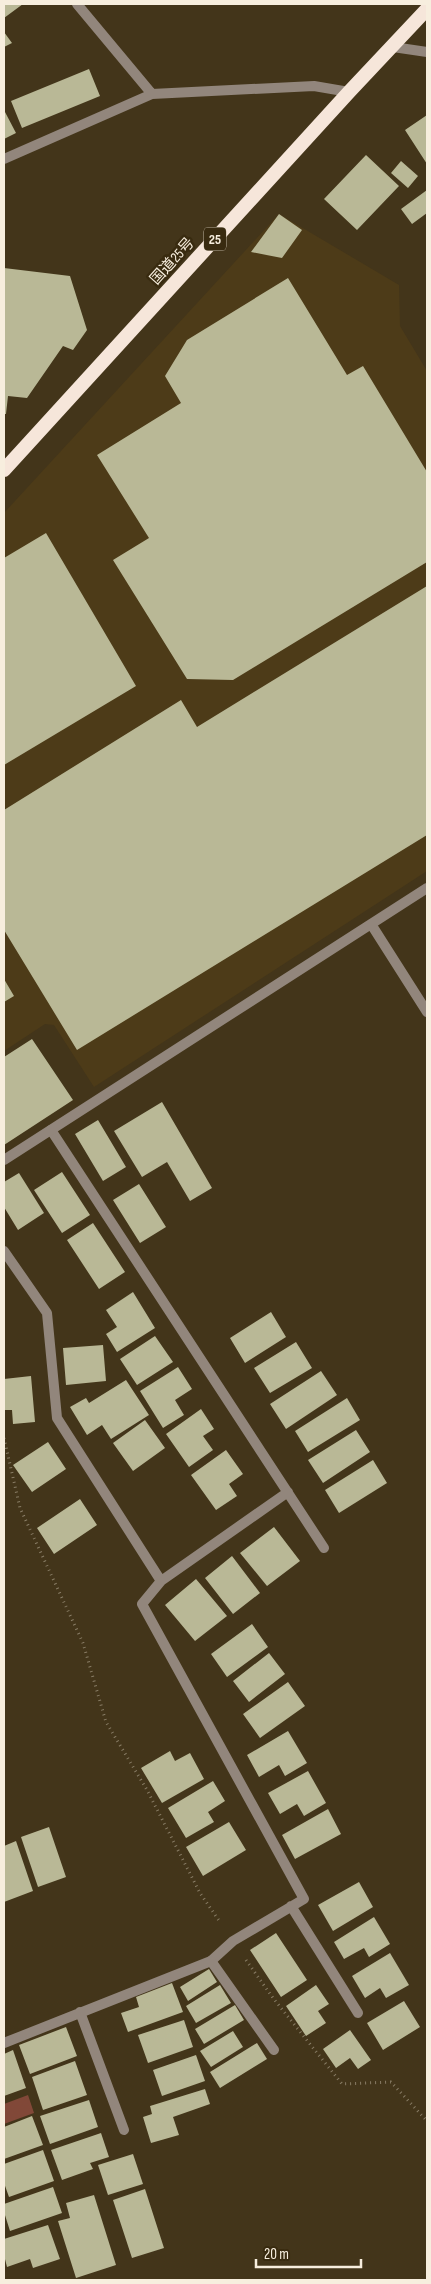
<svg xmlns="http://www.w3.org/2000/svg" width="431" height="2284" font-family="'Sofia Sans Condensed','Noto Sans JP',sans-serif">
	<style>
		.built { fill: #4d3b18 }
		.green { fill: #814838 }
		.building { fill: #b9b896 }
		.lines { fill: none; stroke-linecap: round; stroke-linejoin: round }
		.path { stroke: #887c65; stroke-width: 3; stroke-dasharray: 1 4; stroke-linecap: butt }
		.service { stroke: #92867c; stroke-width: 10 }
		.minor { stroke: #92867c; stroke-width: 10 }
		.trunk { stroke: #f6e6da; stroke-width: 14 }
		.labels { text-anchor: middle; stroke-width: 5; stroke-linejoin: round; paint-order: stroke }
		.shield { fill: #392b10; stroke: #beb4a0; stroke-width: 1 }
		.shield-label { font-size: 14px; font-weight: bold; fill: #f7eede }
		.street-label { font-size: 15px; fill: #f7eede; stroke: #392b10 }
	</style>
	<rect width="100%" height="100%" fill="#43351a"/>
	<path class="built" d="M279,214l120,71 1,41 27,45v500l-333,216 -40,-62 -9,-1 -41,27v-538z"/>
	<path class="green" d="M28,2095l6,18 -30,11v-20z"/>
	<path class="building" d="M4,4h19l-19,14z
		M4,32l8,11 -8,4z
		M89,69l11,27 -78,32 -11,-27z
		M5,112l11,21 -12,6v-26z
		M427,115v49l-22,-34z
		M366,155l33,31 -42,44 -33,-31z
		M401,161l17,15 -10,12 -17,-15z
		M427,190v23l-15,11 -11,-15z
		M279,214l23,16 -20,28 -31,-6z
		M4,268l66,8 17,54 -14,20 -10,-4 -36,52 -19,-2 -2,18h-2z
		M288,278l59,97 16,-9 64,106v90l-194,118 -46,-1 -74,-119 36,-22 -52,-83 84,-52 -16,-27 22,-36z
		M46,533l90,153 -132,79v-207z
		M427,586v249l-350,215 -73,-120v-120l177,-110 16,27z
		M4,979l10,17 -10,6z
		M32,1039l41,61 -69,45v-88z
		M162,1102l50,86 -22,13 -23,-39 -25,15 -28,-46z
		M98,1120l28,47 -23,14 -28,-47z
		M62,1172l28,43 -28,18 -28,-43z
		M19,1173l25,40 -26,17 -14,-23v-25z
		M139,1184l27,43 -26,16 -27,-43z
		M93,1223l32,49 -26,17 -32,-49z
		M133,1292l22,36 -38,24 -11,-18 11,-7 -11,-17z
		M271,1312l15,25 -41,26 -15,-25z
		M155,1336l18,26 -36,23 -17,-26z
		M296,1342l16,26 -42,25 -16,-25z
		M103,1345l3,36 -40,4 -3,-37z
		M178,1367l14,22 -17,11 9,15 -21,13 -23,-37z
		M321,1371l16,24 -51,34 -16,-25z
		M31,1376l4,46 -22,2 -1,-14h-7l-1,-31z
		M126,1380l23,35 -38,24 -9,-14 -15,10 -17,-28 16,-9 3,5z
		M347,1398l13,22 -52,32 -13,-21z
		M201,1409l13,20 -11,7 10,14 -24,17 -23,-33z
		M145,1420l20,28 -32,23 -20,-28z
		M356,1430l14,22 -47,31 -15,-23z
		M48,1442l18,27 -34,23 -19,-27z
		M226,1450l17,24 -14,10 8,12 -21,14 -25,-35z
		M373,1460l14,23 -48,30 -14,-23z
		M80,1499l17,26 -43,29 -17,-26z
		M274,1527l26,34 -33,25 -27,-33z
		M232,1556l28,37 -27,21 -28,-36z
		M196,1579l31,37 -32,25 -30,-36z
		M252,1624l16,23 -41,30 -16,-23z
		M269,1653l16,21 -36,28 -16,-21z
		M288,1682l17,24 -45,32 -17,-24z
		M288,1731l19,32 -22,13 -6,-11 -20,12 -12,-22z
		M170,1751l5,10 15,-8 14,26 -42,24 -21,-35z
		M308,1771l18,32 -22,13 -7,-12 -17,10 -12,-21z
		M213,1781l12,20 -17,11 6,10 -28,16 -18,-30z
		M328,1809l13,25 -46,25 -13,-24z
		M229,1822l17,28 -43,26 -17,-29z
		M49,1827l17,50 -28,10 -17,-50z
		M16,1841l17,50 -29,11v-56z
		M359,1882l14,25 -40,24 -15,-26z
		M374,1917l16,27 -21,13 -5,-9 -20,11 -10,-17z
		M276,1933l31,47 -26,17 -31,-47z
		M390,1953l19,32 -23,13 -6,-10 -15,10 -13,-22z
		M209,1969l8,13 -29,19 -8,-14z
		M172,1983l11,29 -55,20 -7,-19 18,-6 -3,-10z
		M220,1985l11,18 -35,20 -10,-17z
		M316,1985l13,19 -11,7 8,12 -20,13 -20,-30z
		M404,2001l16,26 -37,23 -16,-27z
		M235,2005l9,15 -40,24 -9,-15z
		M184,2020l9,27 -45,16 -10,-28z
		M66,2027l11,29 -47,18 -11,-29z
		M350,2030l21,30 -13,9 -8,-11 -14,10 -13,-19z
		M233,2031l10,16 -32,20 -11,-16z
		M257,2043l10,16 -47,29 -10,-16z
		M13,2050l13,38 -22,8v-42z
		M196,2055l9,26 -43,15 -9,-26z
		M75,2061l12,34 -44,15 -11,-33z
		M205,2089l5,15 -37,13 6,18 -28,8 -8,-26 9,-3 -2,-8z
		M89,2100l9,27 -48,17 -10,-28z
		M32,2116l11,29 -39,14v-32z
		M101,2133l8,24 -19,6 3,6 -31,11 -11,-30z
		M43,2150l11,31 -45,16 -5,-14v-19z
		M133,2154l10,30 -35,11 -10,-30z
		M53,2187l9,26 -52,18 -6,-19v-8z
		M145,2189l19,59 -32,10 -19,-58z
		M94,2195l22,70 -40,13 -18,-57 12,-3 -4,-15z
		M48,2225l12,34 -27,9 -3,-9 -23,8 -3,-12v-16z"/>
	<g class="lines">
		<path class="path" d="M4,1438l16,70 63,135 23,79 41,68 53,103 20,29
			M246,1960l27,38 69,86 49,-2 36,39"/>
		<path class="service" d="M51,1130l273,418
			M4,1251l43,62 10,105 104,163
			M291,1906l67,107
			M211,1961l22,-20 71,-42 -162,-295 19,-23 127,-89"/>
		<path class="minor" d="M77,4l75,90
			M393,47l34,5
			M4,159l148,-65 162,-8 35,6
			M371,924l56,88
			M4,1160l423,-272
			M80,2012l44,118
			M4,2043l207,-82 63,89"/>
		<path class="trunk" d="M4,470l345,-378 78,-83"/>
	</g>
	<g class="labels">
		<rect class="shield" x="204" y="227.5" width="22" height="23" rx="4"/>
		<g class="shield-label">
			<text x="215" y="244">25</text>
		</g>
		<g class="street-label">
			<text transform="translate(172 261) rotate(-48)" y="5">国道25号</text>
		</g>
	</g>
	<rect width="431" height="2284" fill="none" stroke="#f7eede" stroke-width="10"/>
	<path d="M256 2259v8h105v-8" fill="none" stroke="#f7eede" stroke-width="2.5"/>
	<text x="264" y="2259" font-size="15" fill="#f7eede" stroke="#392b10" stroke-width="4" paint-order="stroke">20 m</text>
</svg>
